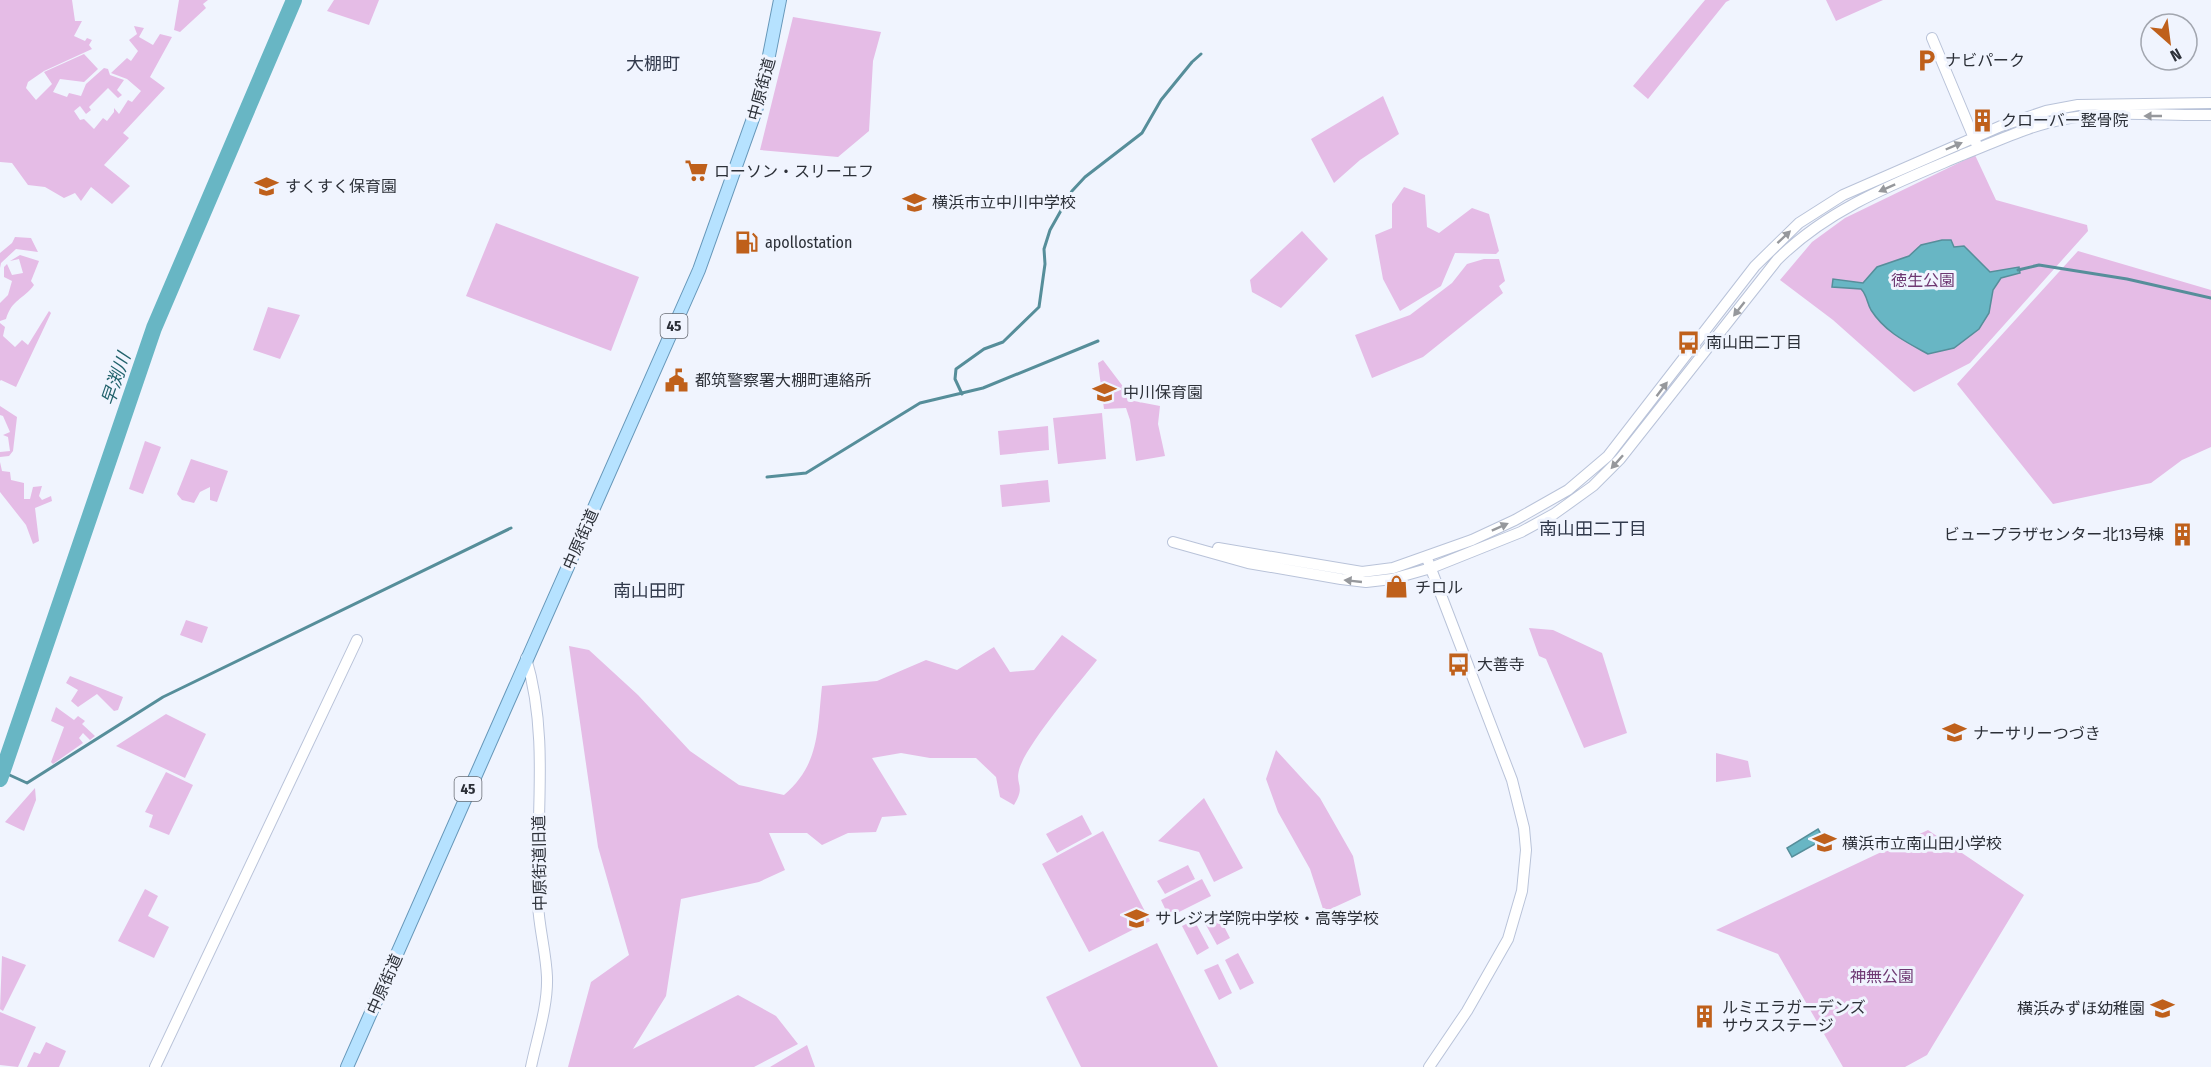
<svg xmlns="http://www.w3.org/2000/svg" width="2211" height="1067" font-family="'Fira Sans Condensed','Noto Sans JP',sans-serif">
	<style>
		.green { fill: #e5bce6 }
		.water { fill: #68b6c4; stroke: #568e9a; stroke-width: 1.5 }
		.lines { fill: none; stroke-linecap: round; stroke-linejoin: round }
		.stream { stroke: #568e9a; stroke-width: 3 }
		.river { stroke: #68b6c4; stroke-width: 16 }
		.secondary-casing { stroke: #b9c3d9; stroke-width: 12 }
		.primary-casing { stroke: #6697b9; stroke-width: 14 }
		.secondary { stroke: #fff; stroke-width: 10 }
		.primary { stroke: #b6e2ff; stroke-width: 12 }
		.oneway { fill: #96989c }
		.labels { text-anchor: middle; stroke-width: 6; stroke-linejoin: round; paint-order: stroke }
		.shield { fill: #f0f4fe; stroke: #676b73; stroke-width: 1.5 }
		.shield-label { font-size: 15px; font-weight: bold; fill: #2c3038 }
		.poi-label { font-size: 16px; fill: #2c3038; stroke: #f0f4fe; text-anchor: start }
		.street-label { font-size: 16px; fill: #2c3038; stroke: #f0f4fe }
		.park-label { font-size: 16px; fill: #6e3872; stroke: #f0f4fe }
		.neighbourhood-label { font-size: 18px; fill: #323a4c; stroke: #f0f4fe }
		.water-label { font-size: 18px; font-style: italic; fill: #21626c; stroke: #f0f4fe }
	</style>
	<rect width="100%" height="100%" fill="#f0f4fe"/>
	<path class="green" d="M0,0h72l3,21h7l-8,15 11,5 2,-3 5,2 -3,5 3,4 -48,22 -16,11 -2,6 10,12 16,-16 -8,-12 40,-18 14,15 -14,13 -24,-3 -7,13 14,5 2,-4 12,3 5,-12 18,-16 4,1 2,6 14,5 -7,10 5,5 -4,3 -10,-10 -19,19 2,3 -5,4 -6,-8 -6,5 6,9 4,-1 10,10 9,-11 4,3 7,-9v-4l5,6 9,-14 4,2 9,-11 -14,-12 -16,-6 16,-15 4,3 7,-10 -9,-11 8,-6 -3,-8 10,2 -5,9 14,8 7,-11 12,3 -22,40 15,11 -42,45 6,5 -25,27 26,21 -18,18 -21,-17 -10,14 -6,-8 -11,5 -19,-11 -17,-2 -16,-22 -12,-1z
		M179,0h29l-5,4 3,4 -26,24 -6,-2z
		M334,0h45l-10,25 -42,-14z
		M1705,0h25l-4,2 -78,97 -15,-13z
		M1826,0h57l-47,21z
		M793,17l88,15 -8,29 -4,70 -31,26 -78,-7z
		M1383,96l16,38 -39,26 -26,23 -23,-44z
		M1975,155l21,45 91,25 1,6 -118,132 -56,29 -81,-72 -53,-40 32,-38 33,-24z
		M1404,187l21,8 2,32 12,6 33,-25 17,6 10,37 -3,3 -41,-1 -14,33 -41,25 -17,-32 -8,-44 17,-7v-24z
		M496,223l143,54 -28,74 -145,-55z
		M1302,231l26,28 -47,49 -29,-16 -2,-12z
		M15,237l16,1 7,14 -22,-3 -15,14 -1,5v-15l12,-10z
		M2078,251l133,39v157l-29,13 -31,23 -98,21 -96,-120z
		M20,255l19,6 -8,20 3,4c-11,15 -22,14 -28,34l-6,2v-18l8,-8 4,-14 -8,-4v-10l3,-3 5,11 11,-2 -4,-14 -9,2z
		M1484,259h15l6,22 -6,5 4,7 -80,64 -51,21 -17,-43 55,-20 42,-32 15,-19z
		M268,307l32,8 -20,44 -27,-9z
		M49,311l2,2 -35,74 -15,-7 -1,1v-58l5,4 -2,9 12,11 7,-7 6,5z
		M1103,360l31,41 26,5 -2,18 7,32 -29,5 -6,-41 -4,-12 -22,1 -6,-46z
		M0,406l17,11 -4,34 -4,5 -9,1v-5l10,-1 -2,-14 -5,-2 7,-3 -7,-16 -3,-1z
		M1102,413l4,46 -48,5 -5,-46z
		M1048,426l1,24 -49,5 -2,-24z
		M145,441l16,6 -18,47 -14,-5z
		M191,459l37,12 -11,31 -7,-2v-13l-10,5 -6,11 -12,-3 -5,-6z
		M0,462l2,9 8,1 1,8 13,3v16h6l3,-12 9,-1 -3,10 3,4 9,-4 1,5 -17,7 4,33 -6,3 -7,-19 -26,-33z
		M1048,480l2,22 -48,5 -2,-22z
		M186,620l22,7 -6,16 -22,-8z
		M1529,628l24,2 49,23 25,80 -43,15 -38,-89 -7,-3z
		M1062,635l35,25c-18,23 -72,86 -78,110 -4,16 7,15 -5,35l-14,-8 -4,-20 -20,-19h-46l-29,-5 -29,5 35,57 -25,2 -6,15 -28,1 -26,12 -15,-12h-38l16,37 -26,12 -78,17 -15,97 -33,53 105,-54 38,21 22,28 -44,23h-186l23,-85 38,-27 -31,-108 -29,-201 20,4 49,45 52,56 49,34 45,10c36,-31 33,-64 38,-109l55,-5 49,-21 31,10 37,-23 16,25 24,-2z
		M70,676l53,21 -5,13 -4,1 -17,-17 -19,13 -7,-6 7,-11 -12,-7z
		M56,707l18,13 4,-4 7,5 -3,3 13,12 -5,4 -7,-7 -4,5 4,5 -30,21 -2,-2 13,-35 -13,-6z
		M166,714l40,20 -21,44 -69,-32z
		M1276,750l44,48 33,58 8,39 -37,17 -14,-43 -32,-57 -12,-33z
		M1716,753l32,8 3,16 -35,5z
		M166,772l27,13 -24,50 -20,-8 4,-12 -8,-3z
		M35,788l1,12 -12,31 -19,-9z
		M1204,798l39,70 -29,14 -15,-30 -41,-11z
		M1082,815l10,19 -35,19 -11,-19z
		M1928,830l96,65 -97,160 -22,12h-62l-65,-113 -62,-24z
		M1103,831l47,90 -61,31 -47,-88z
		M1188,865l7,14 -30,15 -8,-13z
		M1202,879l9,17 -42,21 -8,-17z
		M145,889l13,7 -10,20 21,11 -15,31 -36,-17z
		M1215,909l15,29 -13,7 -16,-29z
		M1194,920l15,28 -12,7 -15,-29z
		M1157,943l61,124h-137l-35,-70z
		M1238,953l16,30 -14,7 -15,-30z
		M2,956l24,9 -23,46 -3,-2z
		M1218,964l14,29 -13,7 -15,-30z
		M0,1012l36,15 -18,40 -18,-2z
		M46,1042l20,9 -7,16h-32l7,-15 6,2z
		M807,1045l8,22h-45z"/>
	<path class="water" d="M1942,240h9l3,7 10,-1 26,26 29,-5 1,6 -19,5 -8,12 -4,23 -10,16 -25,19 -26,6c-22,-12 -43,-22 -57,-44 -4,-7 -4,-15 -10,-21l-29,-2 1,-8 30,4 14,-16 32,-11 12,-11z
		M1818,829l6,10 -32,18 -5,-9z"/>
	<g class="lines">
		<path class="stream" d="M2018,270l21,-5 88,14 84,19
			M962,394l-7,-15 1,-10 28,-20 19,-7 36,-35 6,-43 -1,-15 6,-19 22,-39 13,-14 57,-44 19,-33 31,-38 9,-8
			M767,477l39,-4 114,-70 63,-15 115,-47
			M3,772l24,11 136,-86 348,-169"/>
		<path class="river" d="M0,779l154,-451 140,-328"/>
		<defs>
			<path id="secondary" d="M1932,38l44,105
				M1173,542l75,21 93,16 25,3 26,-3 39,-11 90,-36 33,-18 39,-28 27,-27 157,-199c52,-52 119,-77 185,-105 36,-14 70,-31 108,-37 45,-8 95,-2 141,-3
				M1218,548l144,24 31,-4 79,-28 43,-20 53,-30 40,-34 147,-190 44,-43 44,-28 158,-69 45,-15 32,-6 133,-2
				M1428,561l84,219 12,48 2,22 -4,41 -14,48 -41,72 -38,56
				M526,658c24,79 9,164 12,246 1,24 8,48 9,73 1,29 -10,61 -16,90
				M155,1067l202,-427"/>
			<path id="primary" d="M347,1067l352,-797 62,-174 19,-96"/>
		</defs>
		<use href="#secondary" class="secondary-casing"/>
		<use href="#primary" class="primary-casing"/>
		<use href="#secondary" class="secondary"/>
		<use href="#primary" class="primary"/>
	</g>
	<defs><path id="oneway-solid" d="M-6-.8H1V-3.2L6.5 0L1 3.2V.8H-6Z" transform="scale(1.5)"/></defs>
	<g class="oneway">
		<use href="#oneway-solid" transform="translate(2153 116) rotate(180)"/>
		<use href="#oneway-solid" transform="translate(1954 146) rotate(-23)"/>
		<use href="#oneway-solid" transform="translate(1887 188) rotate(156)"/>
		<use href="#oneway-solid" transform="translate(1784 237) rotate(-43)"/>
		<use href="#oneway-solid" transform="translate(1739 309) rotate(128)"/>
		<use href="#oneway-solid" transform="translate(1662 389) rotate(-53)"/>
		<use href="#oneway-solid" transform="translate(1617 462) rotate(132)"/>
		<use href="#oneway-solid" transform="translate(1500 527) rotate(-24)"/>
		<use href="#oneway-solid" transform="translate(1353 581) rotate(-174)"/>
	</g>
	<defs>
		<symbol id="parking-bare" viewBox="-9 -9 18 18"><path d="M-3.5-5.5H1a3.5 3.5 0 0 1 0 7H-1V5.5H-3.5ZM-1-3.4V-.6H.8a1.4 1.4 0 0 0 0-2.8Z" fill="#bf601b" stroke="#f0f4fe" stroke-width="2.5" paint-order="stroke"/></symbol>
		<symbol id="building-bare" viewBox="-9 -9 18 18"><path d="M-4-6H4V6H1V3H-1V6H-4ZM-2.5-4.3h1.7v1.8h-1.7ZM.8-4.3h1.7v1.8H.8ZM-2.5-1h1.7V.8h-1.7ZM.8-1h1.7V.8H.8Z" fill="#bf601b" stroke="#f0f4fe" stroke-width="2.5" paint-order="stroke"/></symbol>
		<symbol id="supermarket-bare" viewBox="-9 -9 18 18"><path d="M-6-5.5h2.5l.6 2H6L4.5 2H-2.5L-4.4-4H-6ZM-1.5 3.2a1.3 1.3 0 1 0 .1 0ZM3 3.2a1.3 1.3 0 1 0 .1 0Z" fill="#bf601b" stroke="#f0f4fe" stroke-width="2.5" paint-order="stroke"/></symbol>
		<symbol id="school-bare" viewBox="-9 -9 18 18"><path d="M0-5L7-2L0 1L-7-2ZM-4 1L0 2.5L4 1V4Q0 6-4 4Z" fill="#bf601b" stroke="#f0f4fe" stroke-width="2.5" paint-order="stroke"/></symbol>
		<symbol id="fuel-bare" viewBox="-9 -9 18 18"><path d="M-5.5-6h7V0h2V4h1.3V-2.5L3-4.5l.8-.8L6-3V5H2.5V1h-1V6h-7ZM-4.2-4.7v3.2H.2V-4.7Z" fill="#bf601b" stroke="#f0f4fe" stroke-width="2.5" paint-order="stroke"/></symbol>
		<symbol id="bus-bare" viewBox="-9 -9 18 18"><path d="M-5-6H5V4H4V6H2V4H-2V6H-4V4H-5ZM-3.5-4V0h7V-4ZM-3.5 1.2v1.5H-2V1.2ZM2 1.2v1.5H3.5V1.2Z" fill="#bf601b" stroke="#f0f4fe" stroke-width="2.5" paint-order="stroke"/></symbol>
		<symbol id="civic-bare" viewBox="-9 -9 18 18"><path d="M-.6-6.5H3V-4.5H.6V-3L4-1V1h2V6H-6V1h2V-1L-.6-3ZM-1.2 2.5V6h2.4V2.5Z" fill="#bf601b" stroke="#f0f4fe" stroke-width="2.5" paint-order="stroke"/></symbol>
		<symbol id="shop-bare" viewBox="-9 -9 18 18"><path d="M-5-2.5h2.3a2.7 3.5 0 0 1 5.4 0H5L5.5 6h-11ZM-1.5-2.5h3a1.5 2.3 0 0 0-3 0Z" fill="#bf601b" stroke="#f0f4fe" stroke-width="2.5" paint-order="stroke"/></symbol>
	</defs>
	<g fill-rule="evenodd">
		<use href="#parking-bare" x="1910" y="44" width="33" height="33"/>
		<use href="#building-bare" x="1966" y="104" width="33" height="33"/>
		<use href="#supermarket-bare" x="680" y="154" width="33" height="33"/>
		<use href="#school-bare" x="250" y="170" width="33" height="33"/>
		<use href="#school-bare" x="898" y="186" width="33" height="33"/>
		<use href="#fuel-bare" x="730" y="226" width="33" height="33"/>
		<use href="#bus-bare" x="1672" y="326" width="33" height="33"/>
		<use href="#civic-bare" x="660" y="364" width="33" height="33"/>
		<use href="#school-bare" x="1088" y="376" width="33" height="33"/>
		<use href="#building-bare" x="2166" y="518" width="33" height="33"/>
		<use href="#shop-bare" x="1380" y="570" width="33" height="33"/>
		<use href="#bus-bare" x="1442" y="648" width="33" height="33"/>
		<use href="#school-bare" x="1938" y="716" width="33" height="33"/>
		<use href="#school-bare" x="1808" y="826" width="33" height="33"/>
		<use href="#school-bare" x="1120" y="902" width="33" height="33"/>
		<use href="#school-bare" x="2146" y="992" width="33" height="33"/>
		<use href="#building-bare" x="1688" y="1000" width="33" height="33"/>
	</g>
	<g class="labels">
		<g class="shield">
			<rect x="660.5" y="314" width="27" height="24" rx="4.5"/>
			<rect x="454.5" y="777" width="27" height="24" rx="4.5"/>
		</g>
		<g class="shield-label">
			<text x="674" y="331">45</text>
			<text x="468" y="794">45</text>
		</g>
		<g class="poi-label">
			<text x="1945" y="66">ナビパーク</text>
			<text x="2001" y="126">クローバー整骨院</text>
			<text x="714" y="177">ローソン・スリーエフ</text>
			<text x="285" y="192">すくすく保育園</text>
			<text x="932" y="208">横浜市立中川中学校</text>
			<text x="765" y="248">apollostation</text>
			<text x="1706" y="348">南山田二丁目</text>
			<text x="695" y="386">都筑警察署大棚町連絡所</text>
			<text x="1123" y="398">中川保育園</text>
			<text x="2164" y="540" text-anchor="end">ビュープラザセンター北13号棟</text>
			<text x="1415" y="593">チロル</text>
			<text x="1477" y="670">大善寺</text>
			<text x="1973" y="739">ナーサリーつづき</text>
			<text x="1842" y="849">横浜市立南山田小学校</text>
			<text x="1155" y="924">サレジオ学院中学校・高等学校</text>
			<text x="1722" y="1013">ルミエラガーデンズ<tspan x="1722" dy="18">サウスステージ</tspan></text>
			<text x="2145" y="1014" text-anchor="end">横浜みずほ幼稚園</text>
		</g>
		<g class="street-label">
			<text transform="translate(761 89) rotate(-75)" y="6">中原街道</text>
			<text transform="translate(580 539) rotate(-66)" y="6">中原街道</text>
			<text transform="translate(539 863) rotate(-91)" y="6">中原街道旧道</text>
			<text transform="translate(384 984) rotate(-66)" y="6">中原街道</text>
		</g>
		<g class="park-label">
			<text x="1923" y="286">徳生公園</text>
			<text x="1882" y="982">神無公園</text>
		</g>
		<g class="neighbourhood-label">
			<text x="653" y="70">大棚町</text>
			<text x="1593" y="535">南山田二丁目</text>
			<text x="649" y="597">南山田町</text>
		</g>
		<g class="water-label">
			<text transform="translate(116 379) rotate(-71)" y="6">早渕川</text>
		</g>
	</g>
	<g transform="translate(2169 42) rotate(152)"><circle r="28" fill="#f0f4fe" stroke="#a2a6af" stroke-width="1.5"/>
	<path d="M0-4.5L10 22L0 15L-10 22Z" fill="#bf601b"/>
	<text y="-9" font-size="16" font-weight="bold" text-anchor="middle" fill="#2c3038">N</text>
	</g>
</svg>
